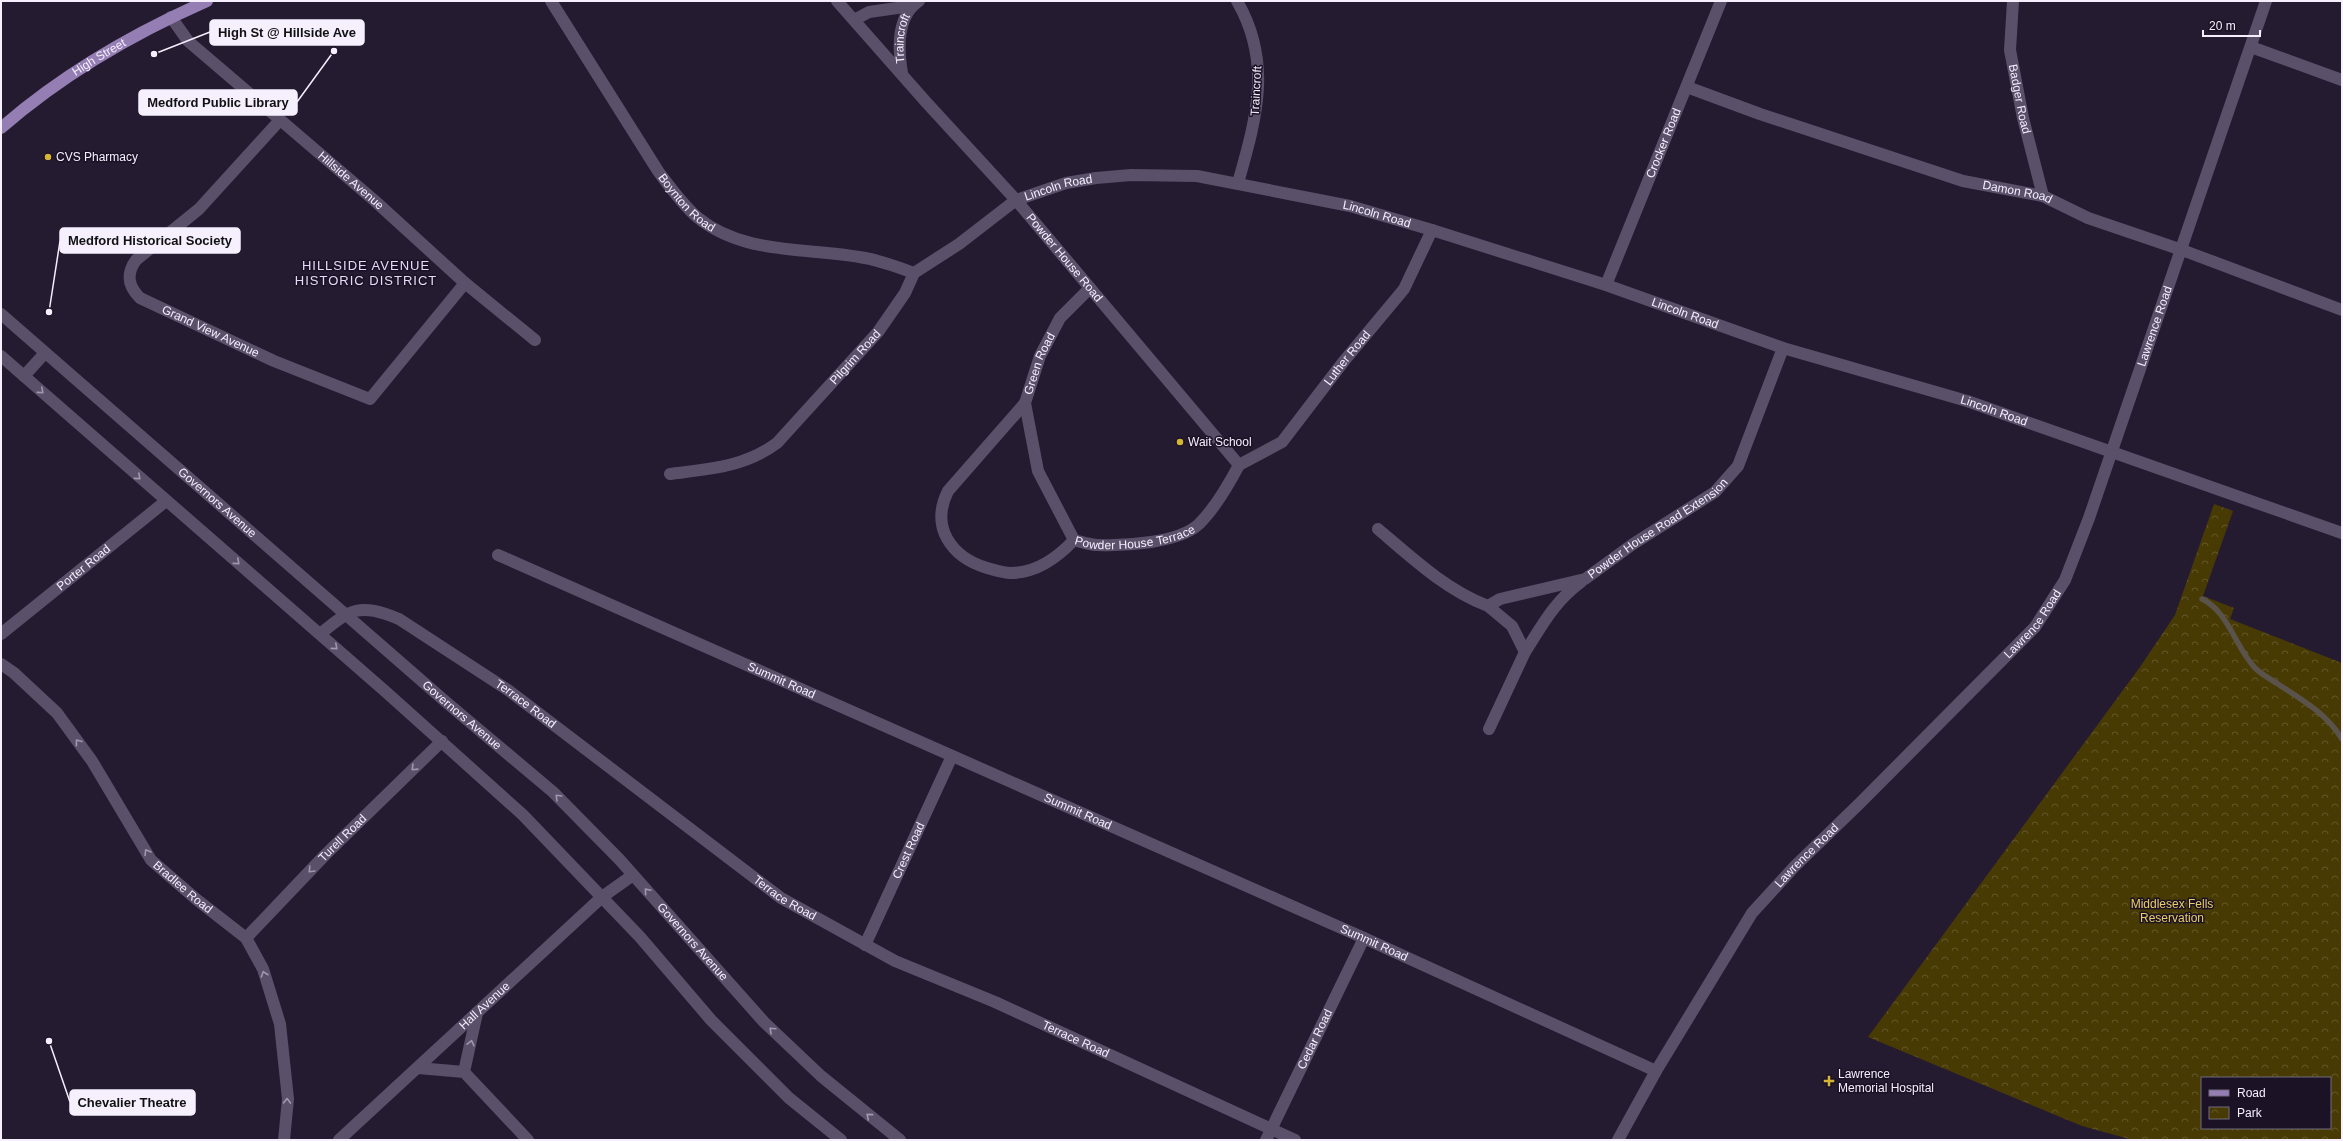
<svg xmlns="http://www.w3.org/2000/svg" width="2343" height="1141" font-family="Helvetica,sans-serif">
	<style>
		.park { fill: url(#park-crowns); fill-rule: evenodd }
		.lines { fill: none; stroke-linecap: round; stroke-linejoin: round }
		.stream { stroke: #59534c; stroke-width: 5.5 }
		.minor { stroke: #5a506a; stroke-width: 12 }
		.major { stroke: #957eb4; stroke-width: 12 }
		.oneway { stroke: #a098ad }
		.poi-dot { fill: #d6b534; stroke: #1b1226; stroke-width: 1.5 }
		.labels { text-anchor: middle; stroke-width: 3; stroke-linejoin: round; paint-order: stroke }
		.street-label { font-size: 12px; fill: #f5effe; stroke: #1b1226 }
		.poi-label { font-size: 12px; fill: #f5effe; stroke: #1b1226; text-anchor: start }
		.park-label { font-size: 12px; fill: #ebce66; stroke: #1b1226 }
		.neighbourhood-label { font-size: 13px; letter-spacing: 1px; fill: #e5daf7; stroke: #1b1226 }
		.leader { fill: none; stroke: #f5effe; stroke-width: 1.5 }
		.callout-dot { fill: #f5effe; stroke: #1b1226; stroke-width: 1.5 }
		.callout { fill: #f5effe; stroke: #f5effe; stroke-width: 1.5 }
		.callout-label { font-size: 13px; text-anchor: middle; font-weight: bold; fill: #111 }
	</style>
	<defs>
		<pattern id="park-crowns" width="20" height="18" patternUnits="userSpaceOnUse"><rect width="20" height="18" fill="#483a03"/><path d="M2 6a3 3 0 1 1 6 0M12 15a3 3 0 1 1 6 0" fill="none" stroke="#635729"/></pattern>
	</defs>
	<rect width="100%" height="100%" fill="#251b30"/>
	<path class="park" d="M2214,504l19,7 -30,85 31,12 -4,11 112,44v477h-209l-51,-14 -214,-89 272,-370 35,-52zM2202,1078h128v50h-128z"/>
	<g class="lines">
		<path class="stream" d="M2202,599c27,13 33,48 53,69 6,6 15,11 23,16 23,15 49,30 64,55"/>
		<g class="minor">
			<path id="s1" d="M551,1l107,170c12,16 24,33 39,46 47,39 112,30 168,41 17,3 33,9 49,15"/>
			<path id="s2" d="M837,1l89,101 90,98 223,265"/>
			<path d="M1237,1c36,62 19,118 1,182"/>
			<path id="s3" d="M2013,1l-3,49 13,68 20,78"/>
			<path id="s4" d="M171,17l17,24 187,160 90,82 70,57"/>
			<path d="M854,20l15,-8 42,-6"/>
			<path d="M2251,47l91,33"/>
			<path id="s5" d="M902,73c-4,-24 -6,-57 17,-72"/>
			<path id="s6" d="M1687,87l73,27 203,67 80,15 45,22 94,32 160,60"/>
			<path id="s7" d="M280,120l-81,89 -63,51c-10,14 -8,26 4,38l134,63 96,38 95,-116"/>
			<path id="s8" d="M1606,285l115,-284"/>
			<path id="s9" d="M1,314l445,388 107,90 66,67 145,163 57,54 79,64"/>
			<path d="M1,356l385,336 137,123 117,122 71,83 78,78 52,42"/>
			<path d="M24,376l21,-23"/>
			<path id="s10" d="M1025,403l-77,88c-18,36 3,66 39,77 7,2 16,5 24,5 25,0 47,-16 63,-33 8,2 16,5 24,5 27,1 81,-2 101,-21 17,-17 29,-38 40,-59"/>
			<path id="s11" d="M1239,465l43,-23 62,-81 60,-72 28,-59"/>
			<path id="s12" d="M670,474c39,-5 75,-7 107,-31l101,-111 27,-39 9,-20 45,-29 57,-44 50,-17 30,-5 35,-3 66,1 153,30 82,24 174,55 177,63 184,53 375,132"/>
			<path id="s13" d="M1378,529c34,29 68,61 110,77l12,-7 85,-20 48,-35 82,-52 23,-26 45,-118"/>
			<path id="s14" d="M1074,540l-36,-69 -13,-68 15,-47 20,-38 30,-30"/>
			<path id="s15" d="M498,555l866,383 292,133"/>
			<path d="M1488,606l24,20 13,26 -36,77"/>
			<path id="s16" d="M1,634l165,-133"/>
			<path id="s17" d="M320,634c32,-26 39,-31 79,-15l109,71 273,208 114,63 100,41 300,138"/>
			<path d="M1525,652c18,-28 29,-50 56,-70"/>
			<path id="s18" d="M1,664l13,9 43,40 35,48 59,99 45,39 50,39 17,31 17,55 8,75 -4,41"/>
			<path id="s19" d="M246,938l79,-83 117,-114"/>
			<path id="s20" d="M865,945l87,-189"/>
			<path d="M418,1068l46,4 64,68"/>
			<path d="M464,1072l13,-59"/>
			<path id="s21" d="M339,1140l263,-243 31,-22"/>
			<path id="s22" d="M1266,1140l98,-202"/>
			<path id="s23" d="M1618,1140l38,-69 96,-158 42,-46 66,-64 175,-176 30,-47 24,-62 177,-517"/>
		</g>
		<path class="major" id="s24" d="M1,128c62,-54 131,-94 206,-127"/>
	</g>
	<defs><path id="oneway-chevron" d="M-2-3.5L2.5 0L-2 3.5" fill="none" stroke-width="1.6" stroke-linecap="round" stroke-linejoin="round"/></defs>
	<g class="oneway">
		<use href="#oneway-chevron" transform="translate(41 391) rotate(41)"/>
		<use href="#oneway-chevron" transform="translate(138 477) rotate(41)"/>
		<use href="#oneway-chevron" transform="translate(237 562) rotate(41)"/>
		<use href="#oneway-chevron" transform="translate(335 647) rotate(41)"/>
		<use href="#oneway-chevron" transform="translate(78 742) rotate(-127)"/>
		<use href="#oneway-chevron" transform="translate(414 768) rotate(136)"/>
		<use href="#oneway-chevron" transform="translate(558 797) rotate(-135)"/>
		<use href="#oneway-chevron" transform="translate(147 852) rotate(-121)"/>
		<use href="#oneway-chevron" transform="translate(311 870) rotate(134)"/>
		<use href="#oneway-chevron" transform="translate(647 891) rotate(-131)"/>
		<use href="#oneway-chevron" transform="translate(264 974) rotate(-109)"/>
		<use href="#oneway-chevron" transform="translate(772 1030) rotate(-137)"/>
		<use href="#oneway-chevron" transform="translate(471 1043) rotate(-77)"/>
		<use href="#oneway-chevron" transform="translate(287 1101) rotate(-89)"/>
		<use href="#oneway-chevron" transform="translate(869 1116) rotate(-140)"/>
	</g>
	<g class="poi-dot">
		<circle cx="48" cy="157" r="4"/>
		<circle cx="1180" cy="442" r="4"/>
		<path d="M1827 1075h4v4h4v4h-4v4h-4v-4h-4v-4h4z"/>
	</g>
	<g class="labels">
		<g class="street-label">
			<text dy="4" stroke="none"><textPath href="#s5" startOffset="35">Traincroft</textPath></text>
			<text dy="4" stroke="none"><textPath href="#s24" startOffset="121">High Street</textPath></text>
			<text transform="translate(1256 91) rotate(-87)" y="4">Traincroft</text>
			<text dy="4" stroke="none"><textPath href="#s3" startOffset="99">Badger Road</textPath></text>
			<text dy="4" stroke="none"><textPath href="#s8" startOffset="153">Crocker Road</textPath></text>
			<text dy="4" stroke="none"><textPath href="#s4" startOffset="244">Hillside Avenue</textPath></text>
			<text dy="4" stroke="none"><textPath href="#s12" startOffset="502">Lincoln Road</textPath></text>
			<text dy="4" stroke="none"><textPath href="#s6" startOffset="347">Damon Road</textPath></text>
			<text dy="4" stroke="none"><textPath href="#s1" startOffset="244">Boynton Road</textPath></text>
			<text dy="4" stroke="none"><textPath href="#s12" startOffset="826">Lincoln Road</textPath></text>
			<text dy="4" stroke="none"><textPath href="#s2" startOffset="343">Powder House Road</textPath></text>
			<text dy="4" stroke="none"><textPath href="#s12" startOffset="1150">Lincoln Road</textPath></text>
			<text dy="4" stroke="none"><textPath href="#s23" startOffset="991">Lawrence Road</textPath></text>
			<text dy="4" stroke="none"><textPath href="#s7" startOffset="322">Grand View Avenue</textPath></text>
			<text dy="4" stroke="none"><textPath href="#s12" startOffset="229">Pilgrim Road</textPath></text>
			<text dy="4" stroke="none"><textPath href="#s11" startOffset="155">Luther Road</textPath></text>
			<text dy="4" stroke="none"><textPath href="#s14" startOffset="189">Green Road</textPath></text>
			<text dy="4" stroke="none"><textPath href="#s12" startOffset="1474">Lincoln Road</textPath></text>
			<text dy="4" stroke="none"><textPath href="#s9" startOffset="287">Governors Avenue</textPath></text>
			<text dy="4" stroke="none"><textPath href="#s13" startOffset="325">Powder House Road Extension</textPath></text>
			<text dy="4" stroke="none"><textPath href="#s10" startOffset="377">Powder House Terrace</textPath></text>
			<text dy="4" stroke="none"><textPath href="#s16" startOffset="106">Porter Road</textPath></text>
			<text dy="4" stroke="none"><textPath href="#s23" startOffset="667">Lawrence Road</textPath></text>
			<text dy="4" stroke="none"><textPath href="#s15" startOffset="310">Summit Road</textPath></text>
			<text dy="4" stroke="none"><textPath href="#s17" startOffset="240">Terrace Road</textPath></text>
			<text dy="4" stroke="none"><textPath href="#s9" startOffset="611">Governors Avenue</textPath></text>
			<text dy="4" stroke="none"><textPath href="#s15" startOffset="634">Summit Road</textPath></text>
			<text dy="4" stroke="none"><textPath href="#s19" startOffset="139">Turell Road</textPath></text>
			<text dy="4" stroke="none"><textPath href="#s20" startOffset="104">Crest Road</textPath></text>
			<text dy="4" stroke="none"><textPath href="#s23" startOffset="343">Lawrence Road</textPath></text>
			<text dy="4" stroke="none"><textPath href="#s18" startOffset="291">Bradlee Road</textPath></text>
			<text dy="4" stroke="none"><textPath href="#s17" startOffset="564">Terrace Road</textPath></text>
			<text dy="4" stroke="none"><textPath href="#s9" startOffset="935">Governors Avenue</textPath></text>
			<text dy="4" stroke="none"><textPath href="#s15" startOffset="958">Summit Road</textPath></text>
			<text dy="4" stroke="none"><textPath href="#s21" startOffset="198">Hall Avenue</textPath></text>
			<text dy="4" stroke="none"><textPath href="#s22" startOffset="112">Cedar Road</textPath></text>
			<text dy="4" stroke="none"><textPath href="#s17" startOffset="888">Terrace Road</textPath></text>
		</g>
		<g class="poi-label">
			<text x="56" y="161">CVS Pharmacy</text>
			<text x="1188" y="446">Wait School</text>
			<text x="1838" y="1078">Lawrence<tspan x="1838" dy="14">Memorial Hospital</tspan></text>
		</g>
		<g class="park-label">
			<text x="2172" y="908">Middlesex Fells<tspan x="2172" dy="14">Reservation</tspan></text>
		</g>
		<g class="neighbourhood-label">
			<text x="366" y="270">HILLSIDE AVENUE<tspan x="366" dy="15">HISTORIC DISTRICT</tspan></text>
		</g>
	</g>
	<path class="leader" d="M154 54L210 32M334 51L297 102M49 312L60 241M49 1041L70 1102"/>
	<g class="callout-dot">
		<circle cx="154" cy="54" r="4"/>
		<circle cx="334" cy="51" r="4"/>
		<circle cx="49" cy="312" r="4"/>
		<circle cx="49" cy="1041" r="4"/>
	</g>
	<g class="callout">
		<rect x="210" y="20" width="154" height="25" rx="4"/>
		<rect x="139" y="90" width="158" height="25" rx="4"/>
		<rect x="60" y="228" width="180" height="25" rx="4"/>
		<rect x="70" y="1090" width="125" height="25" rx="4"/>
	</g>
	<g class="callout-label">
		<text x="287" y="37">High St @ Hillside Ave</text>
		<text x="218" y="107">Medford Public Library</text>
		<text x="150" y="245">Medford Historical Society</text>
		<text x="132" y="1107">Chevalier Theatre</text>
	</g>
	<rect width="2343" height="1141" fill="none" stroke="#f5effe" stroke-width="4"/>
	<rect x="2201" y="1077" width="130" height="52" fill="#1b1226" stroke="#726a7c"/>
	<rect x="2209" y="1090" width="20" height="6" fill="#957eb4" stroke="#726a7c"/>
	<text x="2237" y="1097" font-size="12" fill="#f5effe">Road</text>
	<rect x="2209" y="1107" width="20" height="12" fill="url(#park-crowns)" stroke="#726a7c"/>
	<text x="2237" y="1117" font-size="12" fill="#f5effe">Park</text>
	<path d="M2203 30v6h57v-6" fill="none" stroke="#f5effe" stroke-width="2"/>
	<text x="2209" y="30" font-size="12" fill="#f5effe" stroke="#1b1226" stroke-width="3" paint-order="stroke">20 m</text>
</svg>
